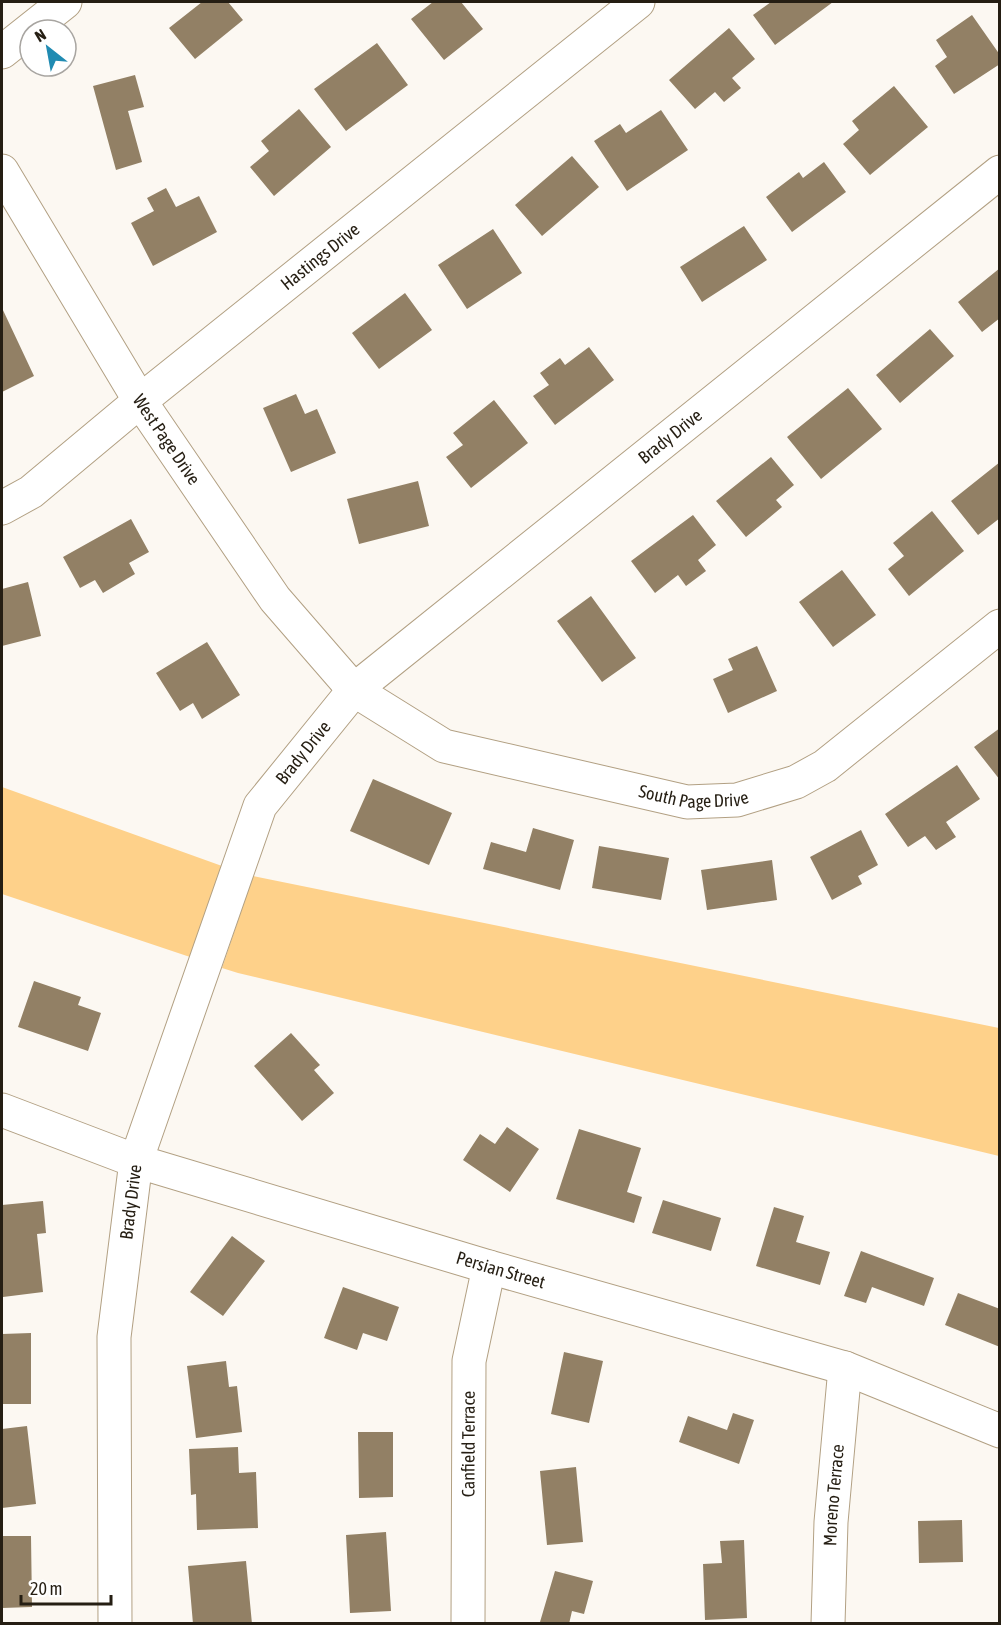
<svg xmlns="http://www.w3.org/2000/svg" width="1001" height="1625" font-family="'Asap Condensed',sans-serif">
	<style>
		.green { fill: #fed18a }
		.building { fill: #928065 }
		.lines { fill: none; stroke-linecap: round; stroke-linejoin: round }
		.minor-casing { stroke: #b2a083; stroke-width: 35 }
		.minor { stroke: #fff; stroke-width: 33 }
		.labels { text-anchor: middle; stroke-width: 6; stroke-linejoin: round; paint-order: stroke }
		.street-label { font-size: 18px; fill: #251e13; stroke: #fff }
	</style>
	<rect width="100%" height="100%" fill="#fcf8f2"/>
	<path class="green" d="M2,787l220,79 -32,91 -188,-63z
		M253,876l746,152v128l-761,-183 -16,-5z"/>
	<path class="building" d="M202,2h26l15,18 -48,39 -26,-31z
		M433,2h28l22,27 -39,31 -33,-41z
		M771,2h62l-58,43 -22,-30z
		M972,15l28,40v9l-46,30 -19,-28 12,-9 -11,-17z
		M729,28l26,31 -23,19 9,10 -17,14 -9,-10 -20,17 -26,-29z
		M377,43l31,42 -62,46 -32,-42z
		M135,75l9,32 -16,4 14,51 -26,8 -23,-84z
		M894,86l34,41 -58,48 -27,-31 16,-14 -7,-9z
		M299,109l32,38 -57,49 -24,-29 19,-16 -8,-10z
		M661,110l27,40 -61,41 -33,-50 26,-17 6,9z
		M572,156l27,31 -57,49 -27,-31z
		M824,162l22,30 -54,40 -26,-35 33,-25 4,6z
		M166,188l10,19 23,-11 18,36 -64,34 -22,-43 23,-12 -7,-13z
		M744,226l23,34 -65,42 -22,-35z
		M493,229l29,44 -55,36 -29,-44z
		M1000,268v50l-18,14 -24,-30z
		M405,293l27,37 -53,39 -27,-36z
		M2,308l32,68 -32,16z
		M930,329l24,27 -54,47 -24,-28z
		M589,347l25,33 -59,45 -22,-29 16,-11 -9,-12 20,-15 5,7z
		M848,388l34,41 -61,50 -34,-42z
		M296,394l9,20 12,-5 19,44 -45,19 -28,-64z
		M494,400l34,43 -57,45 -25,-31 17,-12 -10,-12z
		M771,457l23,28 -18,15 6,7 -36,30 -30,-36z
		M1000,462v56l-22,17 -27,-34z
		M418,481l11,45 -70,18 -12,-45z
		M932,511l32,40 -55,45 -21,-27 16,-13 -11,-13z
		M693,515l23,30 -18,15 8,11 -20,15 -8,-11 -23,18 -24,-32z
		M131,519l18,33 -20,11 6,11 -32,19 -8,-13 -15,8 -17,-31z
		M842,570l34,45 -43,32 -34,-45z
		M28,582l13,54 -39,10v-57z
		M591,596l45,62 -34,24 -45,-61z
		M207,642l33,53 -38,24 -9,-16 -13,8 -24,-38z
		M757,646l20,45 -49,22 -15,-34 20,-9 -5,-11z
		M1000,728v52l-26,-33z
		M957,765l23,34 -34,23 10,15 -20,13 -11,-14 -17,11 -23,-33z
		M373,779l79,34 -23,52 -79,-34z
		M533,828l41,12 -14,50 -77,-21 8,-27 35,10z
		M861,830l17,35 -20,11 4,8 -30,16 -22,-43z
		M599,846l70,12 -8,42 -69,-12z
		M772,860l5,40 -70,10 -6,-40z
		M34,981l47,16 -3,8 23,8 -13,38 -70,-24z
		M291,1033l29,32 -6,5 20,23 -32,28 -48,-55z
		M507,1127l32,22 -29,43 -47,-32 17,-26 15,10z
		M579,1129l62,19 -14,44 15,5 -8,26 -78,-24z
		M663,1200l58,18 -10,33 -59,-18z
		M43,1201l3,32 -9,1 6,58 -40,5 -1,-92z
		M774,1207l30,9 -8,26 34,10 -10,33 -64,-19z
		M232,1236l33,25 -42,55 -33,-24z
		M861,1251l73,27 -10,28 -52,-19 -6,16 -22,-7z
		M343,1287l56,20 -12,34 -24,-8 -6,17 -33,-12z
		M958,1293l42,16v38l-55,-22z
		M31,1333v71h-29v-70z
		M564,1352l39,9 -14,62 -38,-9z
		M226,1361l3,26 8,-1 5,46 -46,6 -9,-72z
		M733,1413l21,7 -15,44 -60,-22 9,-26 39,14z
		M27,1426l9,78 -34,4v-79z
		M358,1432h35v65l-34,1z
		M238,1447l1,26 17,-1 2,56 -61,2 -1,-36 -5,1 -2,-46z
		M576,1467l7,75 -36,3 -7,-74z
		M962,1520l1,42 -44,1 -1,-42z
		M386,1532l5,79 -41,2 -4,-78z
		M2,1536h29l1,71 -30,1z
		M744,1540l3,78 -42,2 -2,-56 19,-1 -2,-22z
		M246,1561l6,63h-59l-5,-58z
		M555,1571l38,10 -9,33 -12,-3 -3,13 -29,-2z"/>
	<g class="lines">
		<defs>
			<g id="minor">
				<path d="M2,52l63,-50"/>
				<path id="s1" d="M2,171l138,230 135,198 79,91 90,56 243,56 50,-2 59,-18 29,-16 175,-140"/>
				<path id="s2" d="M2,508l29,-16 109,-91 498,-399"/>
				<path id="s3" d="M2,1110l134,51 353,106 356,101 155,63"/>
				<path id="s4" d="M115,1624l-1,-287 22,-176 124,-355 94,-116 646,-518"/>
				<path id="s5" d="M468,1624l1,-263 20,-94"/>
				<path id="s6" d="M828,1624l3,-102 14,-154"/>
			</g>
		</defs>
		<use href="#minor" class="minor-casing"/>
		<use href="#minor" class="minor"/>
	</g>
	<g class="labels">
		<g class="street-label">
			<text dy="6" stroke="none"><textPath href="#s2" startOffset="406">Hastings Drive</textPath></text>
			<text dy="6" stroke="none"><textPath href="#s4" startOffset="1395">Brady Drive</textPath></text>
			<text dy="6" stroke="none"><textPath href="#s1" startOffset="315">West Page Drive</textPath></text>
			<text dy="6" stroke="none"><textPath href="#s4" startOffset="909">Brady Drive</textPath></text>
			<text dy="6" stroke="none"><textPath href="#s1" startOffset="990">South Page Drive</textPath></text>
			<text dy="6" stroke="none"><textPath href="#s4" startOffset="423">Brady Drive</textPath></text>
			<text dy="6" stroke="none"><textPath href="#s3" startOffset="524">Persian Street</textPath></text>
			<text dy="6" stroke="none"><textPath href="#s5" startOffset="180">Canfield Terrace</textPath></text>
			<text dy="6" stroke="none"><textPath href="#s6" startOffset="129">Moreno Terrace</textPath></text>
		</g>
	</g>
	<rect width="1001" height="1625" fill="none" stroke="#251e13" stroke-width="6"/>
	<g transform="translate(48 48) rotate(329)"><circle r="28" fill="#ffffff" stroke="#a8a5a1" stroke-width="1.5"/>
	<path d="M0-4.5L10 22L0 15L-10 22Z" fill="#208bb2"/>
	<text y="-9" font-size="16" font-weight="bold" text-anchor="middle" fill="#251e13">N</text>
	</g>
	<path d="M21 1595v9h90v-9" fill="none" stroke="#251e13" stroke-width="3"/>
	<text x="30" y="1595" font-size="18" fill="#251e13" stroke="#ffffff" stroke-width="4.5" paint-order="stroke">20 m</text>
</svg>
